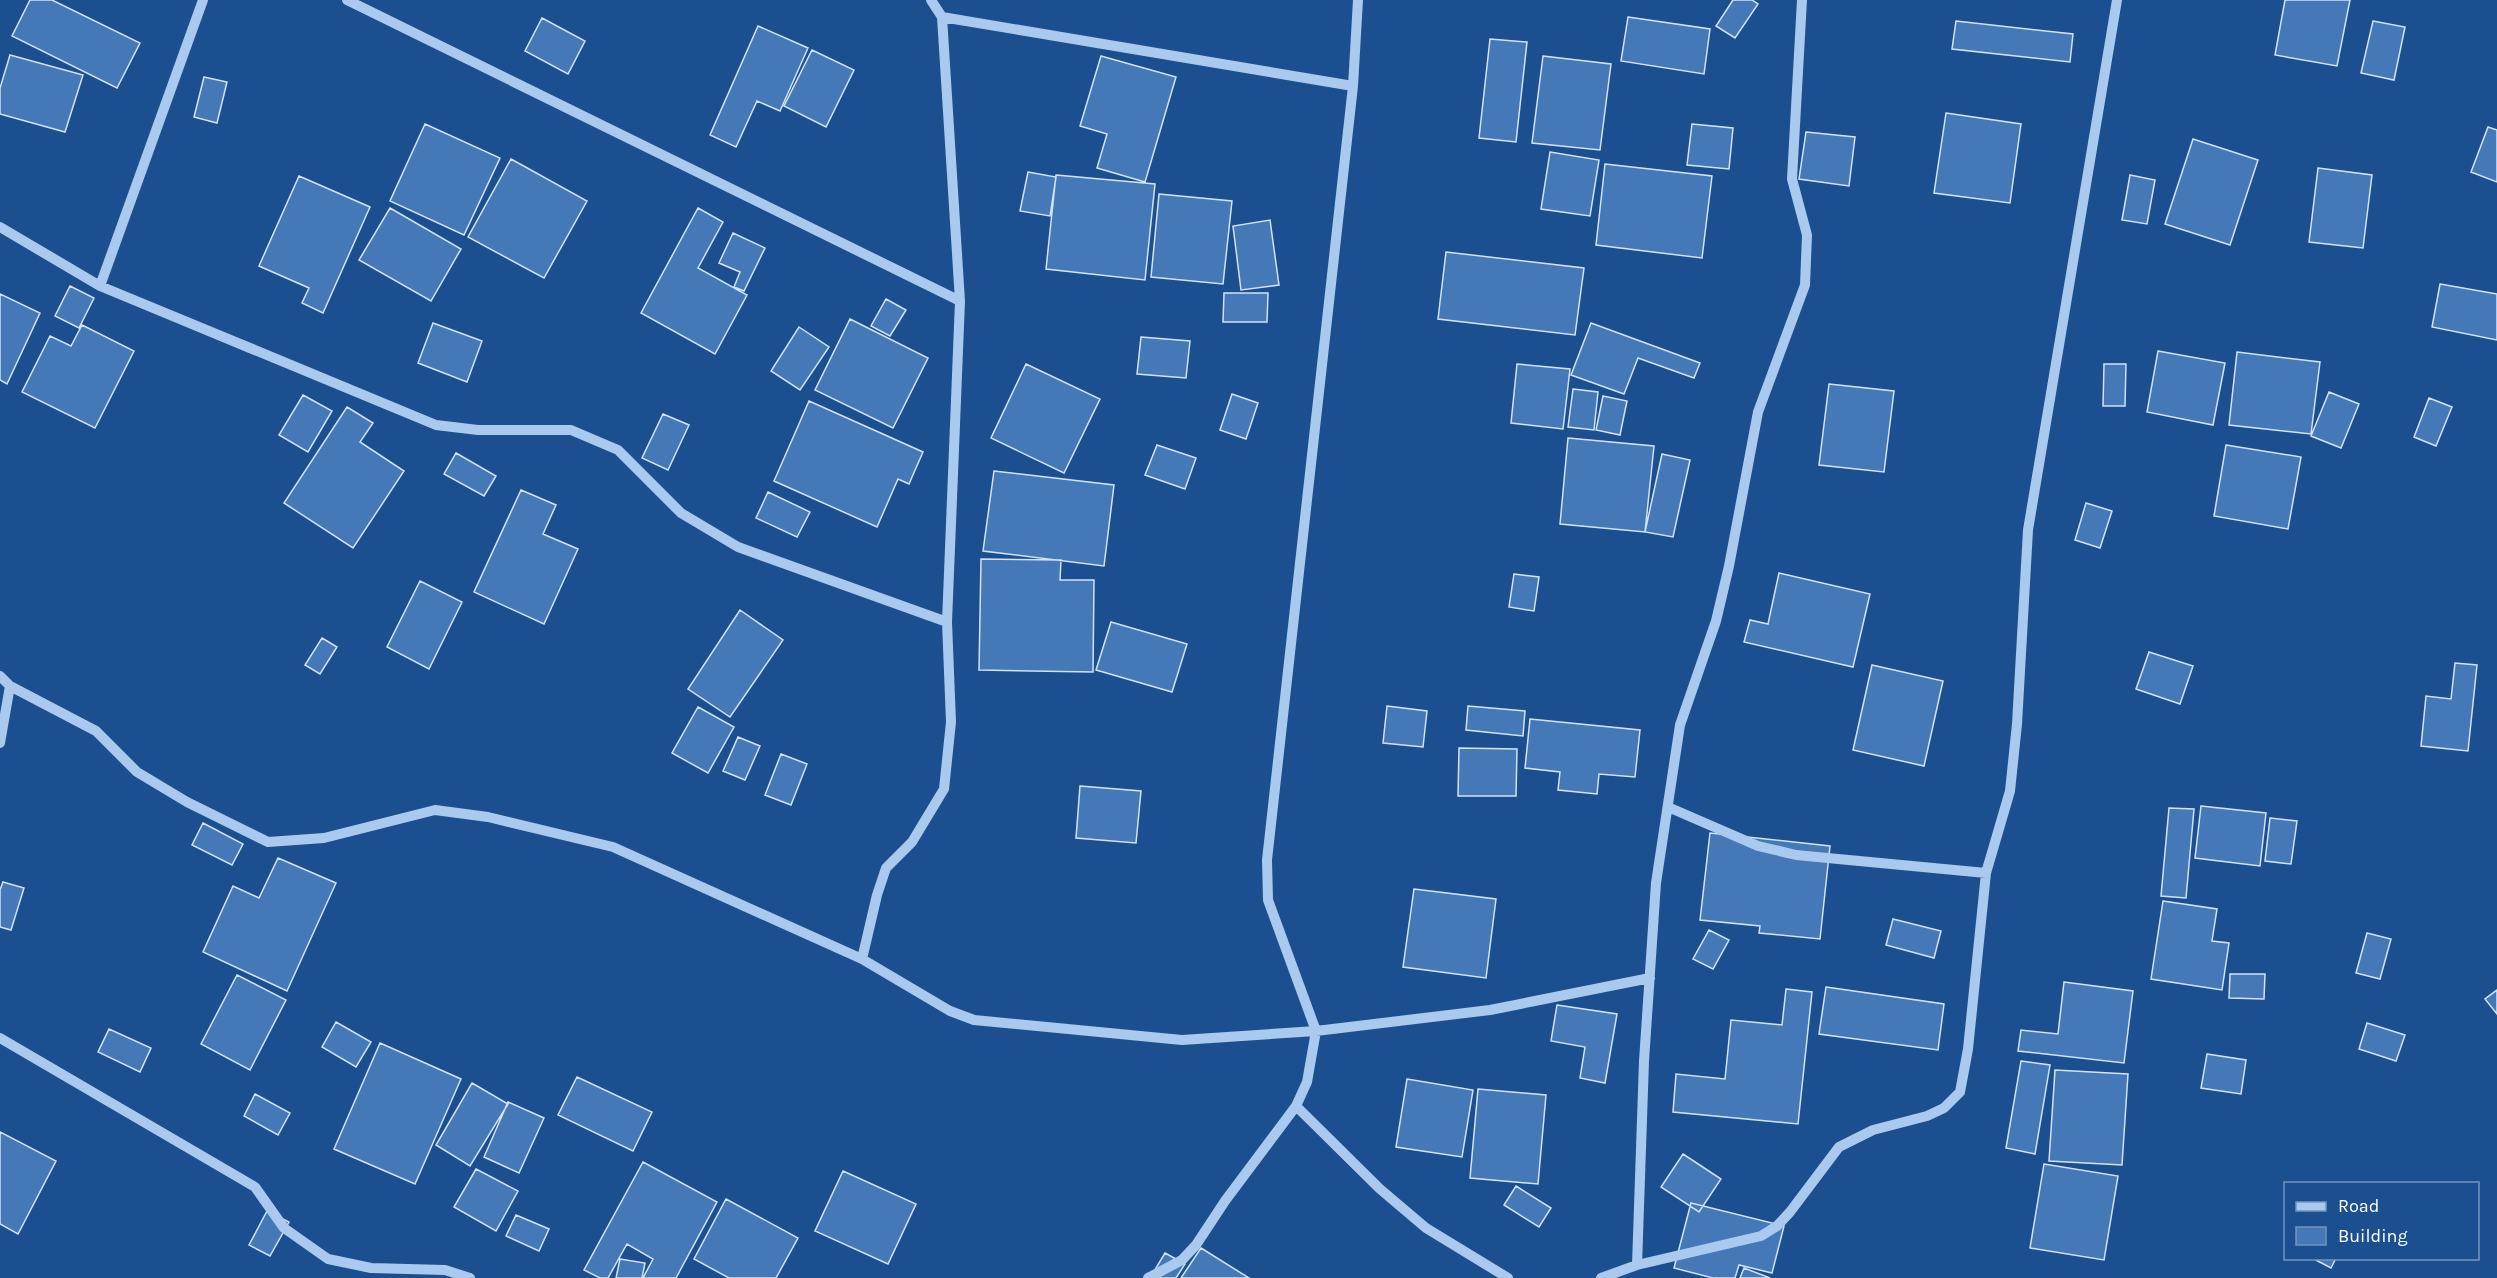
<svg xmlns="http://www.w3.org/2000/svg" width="2497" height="1278" font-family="Karla,sans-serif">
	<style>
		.building { fill: #4478b7; stroke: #cfe3fa; stroke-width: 1.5 }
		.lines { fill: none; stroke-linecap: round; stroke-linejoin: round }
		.minor { stroke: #a9c9ee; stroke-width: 10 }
	</style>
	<rect width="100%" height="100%" fill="#1b4f8f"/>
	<path class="building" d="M30,0h22l88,43 -23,45 -105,-52z
		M1733,0h19l6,4 -23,34 -19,-12z
		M2285,0h65l-13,66 -62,-11z
		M1628,17l82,12 -6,45 -83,-13z
		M542,18l43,23 -17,33 -43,-23z
		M1956,21l117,13 -3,28 -118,-13z
		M2373,21l32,6 -11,53 -33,-7z
		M758,26l50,22 -28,63 -23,-10 -21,46 -26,-12z
		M1490,39l37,3 -11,100 -37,-4z
		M812,50l42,20 -28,57 -42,-21z
		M10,55l73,20 -18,57 -65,-18v-26z
		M1101,56l75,21 -31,105 -48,-14 10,-34 -27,-8z
		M1543,56l68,8 -11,86 -68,-7z
		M204,77l23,5 -10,41 -23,-6z
		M1946,113l75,11 -11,79 -76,-10z
		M425,124l75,34 -36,77 -74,-34z
		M1692,124l41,4 -4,41 -42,-4z
		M2488,127l9,3v52l-26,-10z
		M1806,132l49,5 -6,49 -50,-7z
		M2193,139l65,21 -28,85 -65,-21z
		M1550,152l49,8 -9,56 -49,-7z
		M511,159l76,42 -43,77 -76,-41z
		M1605,164l107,12 -10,82 -106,-13z
		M2318,168l54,7 -9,73 -54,-6z
		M1028,172l28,5 -6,39 -30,-5z
		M1056,175l99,9 -10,96 -99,-11z
		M2130,175l25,5 -8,44 -25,-4z
		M299,176l71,31 -47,106 -21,-10 7,-15 -50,-22z
		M1159,194l73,7 -9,83 -72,-7z
		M390,208l71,41 -30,52 -72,-41z
		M698,208l25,14 -25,46 49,27 -32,59 -74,-41z
		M1270,220l9,65 -38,5 -8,-64z
		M733,233l32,15 -21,43 -10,-4 6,-15 -21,-9z
		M1446,252l138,16 -9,67 -137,-16z
		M2440,284l57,10v46l-65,-13z
		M70,286l24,12 -15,30 -24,-12z
		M1224,293h44l-1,29h-44z
		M0,294l40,19 -33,71 -7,-4z
		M886,299l20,11 -16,26 -19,-10z
		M850,319l78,39 -35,70 -78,-38z
		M433,323l49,18 -15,41 -49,-19z
		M1591,323l109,40 -6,15 -56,-20 -14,36 -53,-19z
		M82,325l52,26 -39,77 -73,-36 28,-56 21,10z
		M799,327l30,20 -29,43 -29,-19z
		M1141,337l49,4 -4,37 -49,-4z
		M2158,351l67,12 -12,62 -66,-13z
		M2237,352l83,10 -9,72 -82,-9z
		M1026,364l74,35 -36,74 -73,-35z
		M1517,364l53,5 -7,60 -52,-6z
		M2104,364h22l-1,42h-22z
		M1829,384l65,7 -10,81 -65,-7z
		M1573,389l25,3 -4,38 -26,-3z
		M2329,392l30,12 -18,44 -30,-12z
		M1232,394l26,9 -12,36 -26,-9z
		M303,395l29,16 -24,41 -29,-17z
		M1603,396l24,5 -7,34 -24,-5z
		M2429,398l23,9 -16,39 -22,-9z
		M809,401l114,51 -14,32 -11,-5 -21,48 -103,-46z
		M347,407l26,16 -13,19 44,29 -51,77 -69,-45z
		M663,414l26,11 -21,45 -26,-12z
		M1568,438l86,8 -9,86 -85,-8z
		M1157,445l39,13 -11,31 -40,-14z
		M2226,445l75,12 -13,72 -74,-13z
		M456,453l40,23 -12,20 -40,-22z
		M1662,454l28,6 -17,77 -28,-5z
		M994,471l120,14 -10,81 -121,-15z
		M521,490l35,15 -13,29 35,15 -34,75 -70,-32z
		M768,492l42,20 -13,25 -41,-19z
		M2086,503l26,8 -12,37 -25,-8z
		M981,559l80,1 -1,20h34l-1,92 -114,-2z
		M1779,573l91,21 -17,73 -109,-25 6,-22 18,4z
		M1514,574l25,3 -5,34 -25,-4z
		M420,581l42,21 -33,67 -42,-22z
		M740,610l43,30 -53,77 -42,-28z
		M1111,622l76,22 -15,48 -76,-22z
		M322,638l15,9 -17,27 -15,-9z
		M2149,652l44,14 -13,38 -44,-15z
		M2455,663l22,2 -9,86 -47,-5 5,-50 25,3z
		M1872,665l71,16 -19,85 -71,-16z
		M1387,706l40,5 -4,36 -40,-4z
		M1468,706l57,5 -2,25 -57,-6z
		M698,707l36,20 -26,46 -36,-20z
		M1530,719l110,11 -5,47 -36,-3 -2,20 -39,-4 2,-18 -35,-4z
		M738,737l22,9 -15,34 -22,-9z
		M1459,748l58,1 -1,47h-58z
		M781,754l26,10 -16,41 -26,-10z
		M1080,786l61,5 -5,52 -60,-5z
		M2201,806l65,7 -6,53 -65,-8z
		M2169,808l25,1 -8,89 -25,-2z
		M2270,818l27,3 -6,43 -26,-3z
		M203,823l40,21 -11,21 -40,-20z
		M1710,833l120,13 -10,93 -61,-6 1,-7 -60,-6z
		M278,858l58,25 -49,108 -84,-39 30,-66 26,12z
		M3,882l21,6 -13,42 -11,-3v-37z
		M1414,889l82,10 -10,79 -83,-11z
		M2163,901l54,8 -5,32 17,2 -7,47 -71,-11z
		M1893,919l48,12 -7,27 -48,-13z
		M1709,930l20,10 -16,29 -20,-10z
		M2367,933l24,6 -11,40 -24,-6z
		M2230,974h35l-1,25 -35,-1z
		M237,975l49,25 -36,70 -49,-26z
		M2064,982l69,9 -9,72 -106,-12 3,-21 37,4z
		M1826,987l118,17 -6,46 -119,-16z
		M1786,989l26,3 -14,132 -125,-12 3,-38 49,5 6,-59 51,5z
		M2497,990v24l-12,-15z
		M1557,1005l60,9 -12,69 -25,-5 5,-31 -34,-6z
		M336,1022l35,20 -15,25 -34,-20z
		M2367,1023l38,12 -9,26 -37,-12z
		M109,1029l42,19 -11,24 -42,-20z
		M380,1043l81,36 -46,105 -81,-35z
		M2207,1054l39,6 -5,34 -40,-6z
		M2021,1061l29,4 -15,89 -29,-6z
		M2055,1070l73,4 -6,91 -73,-4z
		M577,1077l75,35 -19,39 -75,-36z
		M1407,1079l66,11 -11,67 -66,-10z
		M472,1083l36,21 -38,62 -34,-21z
		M1478,1089l68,6 -8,89 -68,-6z
		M255,1094l35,19 -12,22 -34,-19z
		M508,1102l36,16 -25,55 -35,-16z
		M0,1132l56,29 -38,73 -18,-10z
		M1683,1154l38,25 -22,33 -38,-25z
		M643,1162l74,40 -41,76h-33l10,-19 -26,-15 -19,34h-8l-16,-8z
		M2044,1164l74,12 -14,84 -74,-12z
		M476,1169l42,22 -22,40 -42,-24z
		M843,1171l73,33 -28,60 -73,-33z
		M1516,1186l35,22 -12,19 -35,-22z
		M726,1199l72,39 -22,40h-47l-35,-19z
		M1691,1203l93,23 -12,47 -33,-8 -4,13h-22l-39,-10z
		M267,1211l22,11 -19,34 -21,-11z
		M516,1215l33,14 -10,22 -33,-15z
		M1201,1248l48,30h-68z
		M1165,1253l20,11 -9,14h-26z
		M2312,1258h24l-5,10z
		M620,1259l25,4 -3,15h-26z
		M1744,1268l26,10h-30z"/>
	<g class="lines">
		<path class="minor" d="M347,0l613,301
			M931,0l11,17 411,69
			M0,227l100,59 336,139 42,5h93l47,20 63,63 57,34 209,75
			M100,286l103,-286
			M0,676l10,10 86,45 41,41 50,30 81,40 56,-4 111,-28 53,7 125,30 249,112 88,52 24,9 208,20 134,-9 174,-21 160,-32
			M0,743l10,-57
			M1668,807l90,39 38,9 190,18
			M862,959l15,-64 9,-27 26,-26 32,-53 7,-67 -4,-100 13,-321 -18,-284
			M0,1038l255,149 29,41 44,31 43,9 74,2 25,8
			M1296,1106l84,83 46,39 82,50
			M1637,1265l7,-204 12,-178 24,-158 36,-104 13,-55 29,-154 47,-127 2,-50 -15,-56 10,-179
			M1148,1278l34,-18 14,-15 29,-44 71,-95 11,-24 9,-51 -48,-131 -1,-40 86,-774 5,-86
			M1601,1278l36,-13 124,-29 16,-10 13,-14 49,-65 34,-17 54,-14 17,-8 16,-16 8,-43 18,-176 24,-82 7,-67 11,-194 89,-530"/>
	</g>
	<rect x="2284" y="1182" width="195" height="78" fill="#1b4f8f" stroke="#7695bc" stroke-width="1.5"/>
	<rect x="2296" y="1202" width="30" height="9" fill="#a9c9ee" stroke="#7695bc" stroke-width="1.5"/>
	<text x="2338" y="1212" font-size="18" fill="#ffffff">Road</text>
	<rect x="2296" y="1227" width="30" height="18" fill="#4478b7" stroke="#7695bc" stroke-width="1.5"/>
	<text x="2338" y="1242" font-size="18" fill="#ffffff">Building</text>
</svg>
